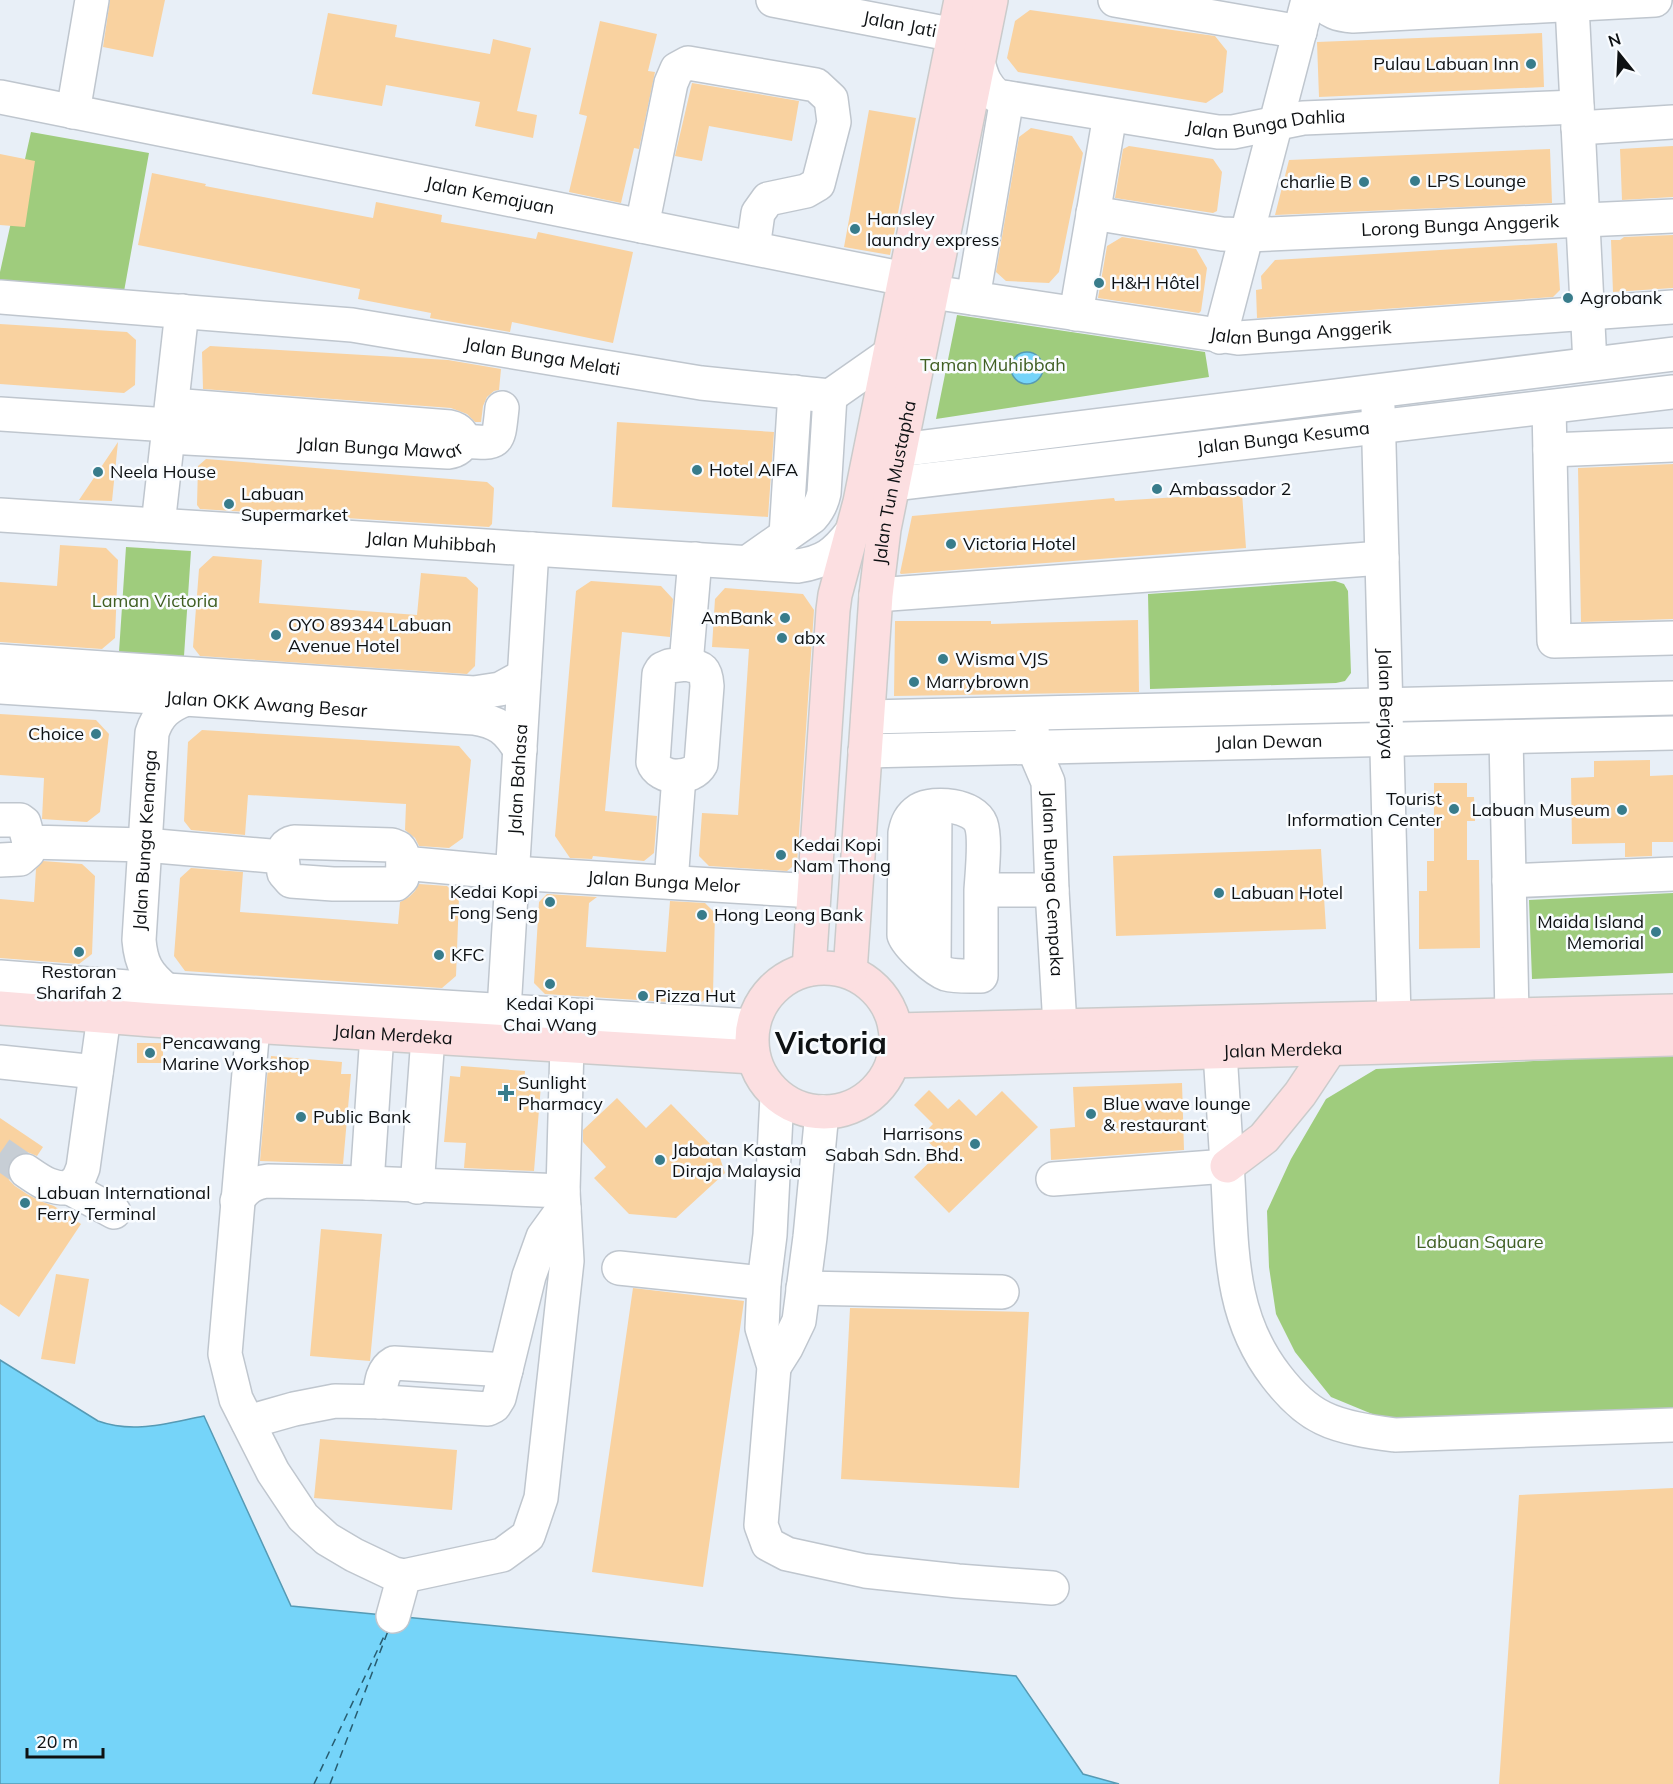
<svg xmlns="http://www.w3.org/2000/svg" width="1673" height="1784" font-family="Mulish,sans-serif">
	<style>
		.green { fill: #9fcc7d }
		.water { fill: #75d4f9; stroke: #569ab4; stroke-width: 1.5 }
		.lines { fill: none; stroke-linecap: round; stroke-linejoin: round }
		.ferry { stroke: #285c70; stroke-width: 1.5; stroke-dasharray: 8 6; stroke-linecap: butt }
		.building { fill: #f9d2a0 }
		.minor-tunnel { stroke: #c7ced5; stroke-width: 33; stroke-dasharray: 33 16; stroke-linecap: butt }
		.minor-casing { stroke: #bfc6ce; stroke-width: 36 }
		.major-casing { stroke: #cacbcb; stroke-width: 36 }
		.minor { stroke: #fff; stroke-width: 33 }
		.major { stroke: #fcdfe1; stroke-width: 33 }
		.poi-dot { fill: #387c8b; stroke: #f9fcff; stroke-width: 2 }
		.labels { text-anchor: middle; stroke-width: 5; stroke-linejoin: round; paint-order: stroke }
		.street-label { font-size: 18px; fill: #0e1113; stroke: #f9fcff }
		.poi-label { font-size: 18px; fill: #0e1113; stroke: #f9fcff; text-anchor: start }
		.park-label { font-size: 18px; fill: #405f23; stroke: #f9fcff }
		.town-label { font-size: 30px; font-weight: bold; fill: #0e1113; stroke: #f9fcff }
	</style>
	<rect width="100%" height="100%" fill="#e8eff7"/>
	<path class="green" d="M31,132l118,21 -26,144 -123,-9v-16z
		M957,315l248,37 4,25 -273,42z
		M126,547l65,4 -7,105 -65,-4z
		M1335,581l9,3 4,7 3,82 -6,8 -9,2 -186,6 -2,-95z
		M1673,893v80l-141,6 -3,-79z
		M1673,1054v357l-279,12 -63,-26 -36,-45 -19,-38 -7,-47 -2,-56 24,-52 35,-60 50,-30z"/>
	<path class="water" d="M1011 368a16 16 0 1 1 32 0a16 16 0 1 1-32 0Z
		M0,1360l98,61c36,13 69,2 106,-5l87,190 725,70 67,98 36,10h-1119z"/>
	<g class="lines">
		<path class="ferry" d="M314,1784l73,-154
			M330,1784l58,-153"/>
	</g>
	<path class="building" d="M110,0h55l-12,57 -50,-10z
		M1030,10l185,26 12,15 -4,41 -17,11 -188,-31 -11,-14 8,-37z
		M328,13l69,12 -2,12 95,17 3,-15 38,9 -14,63 20,4 -4,23 -58,-12 5,-24 -94,-17 -4,21 -70,-12z
		M600,21l57,13 -9,37 7,1 -16,77 -5,-1 -13,55 -52,-11 18,-76 -8,-2z
		M1542,33l2,54 -225,10 -2,-55z
		M692,83l107,18 -7,40 -83,-15 -7,35 -27,-5z
		M869,110l47,8 -26,137 -46,-8z
		M1031,128l41,8 11,17 -24,119 -10,11 -43,-2 -10,-9 23,-135z
		M1129,146l84,13 9,13 -5,39 -4,2 -98,-15 8,-49z
		M1673,146v51l-51,3 -2,-51z
		M1550,149l2,54 -277,12 14,-55z
		M0,154l35,7 -10,66 -25,-2z
		M152,173l54,11 -1,2 168,32 3,-16 66,13 -1,7 95,17 2,-7 95,20 -20,91 -101,-21 -2,10 -80,-14 1,-5 -73,-14 2,-10 -222,-44z
		M1673,235v53l-60,4 -2,-52h9l4,-3z
		M1122,237l74,12 11,19 -6,43 -2,2 -101,-15 9,-52z
		M1557,243l3,47 -7,7 -296,21 -1,-28 6,-1 -1,-13 14,-16z
		M0,324l127,8 9,8 -1,45 -11,8 -124,-9z
		M210,346l238,14 53,9 -2,21 -5,1 -7,6 -4,9 -2,16h-6l-8,-8 -16,-6 -248,-19 -1,-37z
		M617,422l157,10 -6,85 -156,-10z
		M118,442l-6,59 -33,-1z
		M206,459l281,23 7,6 -2,36 -3,3 -289,-18 -3,-4 1,-39z
		M1673,464v155l-92,3 -3,-154z
		M1242,493l4,55 -345,26 -1,-1 12,-57 202,-18 1,3z
		M60,545l46,3 12,12 -3,78 -13,11 -102,-7v-60l57,4z
		M213,556l49,4 -3,43 158,12 4,-42 45,4 12,11 -3,78 -8,8 -267,-18 -7,-9 6,-78z
		M591,581l70,5 12,13 -3,38 -48,-5 -17,179 52,5 -3,37 -10,8 -51,-5 -1,3 -22,-1 -15,-22 21,-245z
		M725,588l78,6 11,16 -17,253 -10,8 -78,-5 -10,-10 3,-43 36,2 11,-166 -37,-2 3,-48z
		M1138,620l1,72 -245,4 1,-75h96v3z
		M0,714l96,6 13,14 -9,78 -13,10 -45,-3 2,-41 -44,-3z
		M202,730l257,16 12,14 -8,78 -14,10 -30,-2 -4,-8 -10,-8 1,-26 -158,-9 -3,40 -54,-5 -7,-9 4,-79z
		M1650,760v16l23,-1v67h-21v14l-27,1v-14l-53,1 -1,-66 23,-1v-16z
		M1434,783h33v14h7l1,24h-8v39h12l1,88 -61,1v-58h8v-30h7z
		M1321,849l5,80 -210,7 -3,-80z
		M43,861l39,3 13,12 -3,78 -13,10 -79,-6v-59l34,3 2,-33z
		M191,868l52,4 -3,40 158,12 2,-22 9,-5 6,-6 4,-7 28,2 12,11 -3,79 -14,12 -257,-17 -11,-15 6,-78z
		M547,894l50,3 -8,6 -3,44 80,5 4,-51 35,2 10,10 -2,80 -14,11 -154,-10 -11,-11 5,-81z
		M137,1043h26v20h-26z
		M271,1056l71,6 -1,12h10l-8,90 -83,-3 8,-94h2z
		M461,1066l64,5 -1,12 17,2 -7,86 -70,-3 2,-25 -22,-1 6,-66 10,1z
		M1182,1083l2,67 -133,10 -1,-31 25,-2 -2,-40z
		M929,1090l19,19 11,-10 17,17 26,-25 36,36 -89,86 -35,-36 25,-24 -17,-18 11,-11 -19,-19z
		M617,1098l29,30 25,-24 47,48 7,21 -49,45 -47,-4 -35,-36 12,-11 -23,-25v-12z
		M0,1118l43,29 -6,9 -10,-4 -10,2 -6,6 -4,9 2,11 6,6 12,8 13,7 14,5 27,18 -62,93 -19,-13z
		M321,1229l61,5 -12,127 -60,-5z
		M56,1274l33,5 -14,85 -34,-5z
		M633,1288l111,13 -41,286 -111,-15z
		M850,1308l179,4 -10,176 -178,-9z
		M320,1439l137,11 -5,60 -138,-12z
		M1673,1488v296h-174l20,-289z"/>
	<g class="lines">
		<path class="minor-tunnel" d="M0,1153l26,18"/>
		<defs>
			<g id="minor">
				<path id="s1" d="M773,0l182,35"/>
				<path d="M1115,0l185,32"/>
				<path d="M1320,0c8,12 19,15 33,16l302,-16"/>
				<path d="M1572,5l18,359"/>
				<path id="s2" d="M978,62c4,15 7,24 19,34l221,36h15l70,-14 274,-11"/>
				<path id="s3" d="M0,97l905,182"/>
				<path d="M73,112l19,-112"/>
				<path d="M1578,128l95,-6"/>
				<path id="s4" d="M1093,213l129,21 25,1 426,-19"/>
				<path d="M642,226l29,-143 6,-14 11,-6 128,22 15,14 3,23 -16,62 -12,7 -38,8 -10,14 -5,35"/>
				<path id="s5" d="M932,292l306,46 435,-31"/>
				<path id="s6" d="M0,297l352,28 349,58 129,13 60,-42"/>
				<path d="M973,298l34,-200"/>
				<path d="M1076,314l34,-199"/>
				<path d="M1220,337l88,-337"/>
				<path id="s7" d="M1378,407l16,611"/>
				<path d="M1549,407l5,234 119,-3"/>
				<path d="M0,414l169,11"/>
				<path id="s8" d="M168,437l280,15c19,-2 20,-21 2,-25l-278,-22"/>
				<path d="M463,441c37,3 35,4 39,-33"/>
				<path d="M900,450l773,-96"/>
				<path d="M1550,450l123,-5"/>
				<path id="s9" d="M893,484l780,-92"/>
				<path id="s10" d="M0,515l798,51c26,-4 37,-12 53,-33"/>
				<path d="M158,525l24,-214"/>
				<path d="M786,535l9,-143"/>
				<path d="M748,562l64,-45c7,-8 10,-14 12,-24l6,-97"/>
				<path d="M876,595l506,-37"/>
				<path d="M0,661l474,32 26,-4 24,-13"/>
				<path d="M686,664c16,4 20,4 21,22l-6,78c-9,17 -42,16 -48,-2l6,-88 3,-5 7,-3z"/>
				<path d="M686,664l9,-105"/>
				<path id="s11" d="M0,687l474,31c24,4 33,11 46,32"/>
				<path d="M868,717l805,-19"/>
				<path id="s12" d="M1032,727l1,20 15,35 4,108 8,136"/>
				<path d="M1506,737l6,278"/>
				<path id="s13" d="M865,751l808,-18"/>
				<path id="s14" d="M0,820h20l4,3 5,19 116,3 137,12c2,-9 3,-13 12,-15l98,3 7,3 3,5 1,10 109,10 302,18"/>
				<path d="M282,857l2,16 7,8 42,3h63l6,-6 1,-15"/>
				<path d="M0,860l20,-1 8,-7 1,-10"/>
				<path d="M1509,881l164,-7"/>
				<path d="M671,882l8,-106"/>
				<path d="M981,890v86c-11,0 -24,1 -35,-2 -11,-4 -38,-28 -42,-39l1,-102c2,-10 5,-17 14,-23 15,-9 55,-5 62,14 5,14 1,50 0,66h71"/>
				<path d="M934,965l1,-158"/>
				<path d="M0,977l166,13 587,36"/>
				<path id="s15" d="M166,990c-19,-16 -25,-26 -27,-50l13,-207c6,-19 16,-27 34,-34"/>
				<path id="s16" d="M504,1010l28,-461"/>
				<path d="M253,1026l-28,328 11,45 37,73 30,45 24,22 27,16 40,19 10,2 98,-21 26,-19 13,-38 26,-237 -4,-70 4,-146"/>
				<path d="M1220,1052c3,43 5,85 8,128 4,71 2,137 48,196 13,17 28,33 47,42 20,10 50,14 72,17l278,-10"/>
				<path d="M0,1062l96,10"/>
				<path d="M777,1096l-7,139 -6,48 -2,45 12,39 -13,158 7,19 19,10 78,17 93,10 94,7"/>
				<path d="M26,1171c16,11 25,18 44,17l9,-10 4,-10 21,-152"/>
				<path d="M1053,1179l174,-13"/>
				<path d="M367,1183l10,-149"/>
				<path d="M417,1187l11,-150"/>
				<path d="M70,1188l44,24"/>
				<path d="M237,1201c8,-13 16,-18 31,-20l99,2 196,8"/>
				<path d="M619,1268l145,15"/>
				<path d="M803,1288l199,4"/>
				<path d="M774,1367l12,-19 13,-27 11,-84 12,-125"/>
				<path d="M379,1402c2,-14 1,-31 15,-39l112,7"/>
				<path d="M248,1422l46,-13 41,-8 50,1 103,7 6,-3 5,-8 30,-122 14,-39 21,-29"/>
				<path d="M393,1616l11,-40"/>
			</g>
			<g id="major">
				<circle cx="824" cy="1040" r="72"/>
				<path d="M809,969l24,-359 2,-15 25,-93 101,-502"/>
				<path id="s17" d="M850,972l26,-377 8,-66 107,-529"/>
				<path id="s18" d="M0,1008l152,12 601,37"/>
				<path d="M896,1030l777,-19"/>
				<path id="s19" d="M893,1061l780,-22"/>
				<path d="M1227,1166l37,-28 36,-44 30,-45"/>
			</g>
		</defs>
		<use href="#minor" class="minor-casing"/>
		<use href="#major" class="major-casing"/>
		<use href="#minor" class="minor"/>
		<use href="#major" class="major"/>
	</g>
	<g class="poi-dot">
		<circle cx="1531" cy="64" r="6"/>
		<circle cx="1415" cy="181" r="6"/>
		<circle cx="1364" cy="182" r="6"/>
		<circle cx="855" cy="229" r="6"/>
		<circle cx="1099" cy="283" r="6"/>
		<circle cx="1568" cy="298" r="6"/>
		<circle cx="697" cy="470" r="6"/>
		<circle cx="98" cy="472" r="6"/>
		<circle cx="1157" cy="489" r="6"/>
		<circle cx="229" cy="504" r="6"/>
		<circle cx="951" cy="544" r="6"/>
		<circle cx="785" cy="618" r="6"/>
		<circle cx="276" cy="635" r="6"/>
		<circle cx="782" cy="638" r="6"/>
		<circle cx="943" cy="659" r="6"/>
		<circle cx="914" cy="682" r="6"/>
		<circle cx="96" cy="734" r="6"/>
		<circle cx="1454" cy="809" r="6"/>
		<circle cx="1622" cy="810" r="6"/>
		<circle cx="781" cy="855" r="6"/>
		<circle cx="1219" cy="893" r="6"/>
		<circle cx="550" cy="902" r="6"/>
		<circle cx="702" cy="915" r="6"/>
		<circle cx="1656" cy="932" r="6"/>
		<circle cx="79" cy="952" r="6"/>
		<circle cx="439" cy="955" r="6"/>
		<circle cx="550" cy="984" r="6"/>
		<circle cx="643" cy="996" r="6"/>
		<circle cx="150" cy="1053" r="6"/>
		<path d="M503 1084h6v6h6v6h-6v6h-6v-6h-6v-6h6z"/>
		<circle cx="1091" cy="1114" r="6"/>
		<circle cx="301" cy="1117" r="6"/>
		<circle cx="975" cy="1144" r="6"/>
		<circle cx="660" cy="1160" r="6"/>
		<circle cx="25" cy="1203" r="6"/>
	</g>
	<g class="labels">
		<g class="street-label">
			<text dy="6" stroke="none"><textPath href="#s1" startOffset="129">Jalan Jati</textPath></text>
			<text dy="6" stroke="none"><textPath href="#s2" startOffset="312">Jalan Bunga Dahlia</textPath></text>
			<text dy="6" stroke="none"><textPath href="#s3" startOffset="500">Jalan Kemajuan</textPath></text>
			<text dy="6" stroke="none"><textPath href="#s4" startOffset="369">Lorong Bunga Anggerik</textPath></text>
			<text dy="6" stroke="none"><textPath href="#s5" startOffset="372">Jalan Bunga Anggerik</textPath></text>
			<text dy="6" stroke="none"><textPath href="#s6" startOffset="546">Jalan Bunga Melati</textPath></text>
			<text dy="6" stroke="none"><textPath href="#s9" startOffset="393">Jalan Bunga Kesuma</textPath></text>
			<text dy="6" stroke="none"><textPath href="#s8" startOffset="212">Jalan Bunga Mawar</textPath></text>
			<text dy="6" stroke="none"><textPath href="#s17" startOffset="492">Jalan Tun Mustapha</textPath></text>
			<text dy="6" stroke="none"><textPath href="#s10" startOffset="432">Jalan Muhibbah</textPath></text>
			<text dy="6" stroke="none"><textPath href="#s11" startOffset="267">Jalan OKK Awang Besar</textPath></text>
			<text dy="6" stroke="none"><textPath href="#s7" startOffset="297">Jalan Berjaya</textPath></text>
			<text dy="6" stroke="none"><textPath href="#s13" startOffset="404">Jalan Dewan</textPath></text>
			<text dy="6" stroke="none"><textPath href="#s16" startOffset="231">Jalan Bahasa</textPath></text>
			<text dy="6" stroke="none"><textPath href="#s15" startOffset="159">Jalan Bunga Kenanga</textPath></text>
			<text dy="6" stroke="none"><textPath href="#s14" startOffset="702">Jalan Bunga Melor</textPath></text>
			<text dy="6" stroke="none"><textPath href="#s12" startOffset="160">Jalan Bunga Cempaka</textPath></text>
			<text dy="6" stroke="none"><textPath href="#s18" startOffset="394">Jalan Merdeka</textPath></text>
			<text dy="6" stroke="none"><textPath href="#s19" startOffset="390">Jalan Merdeka</textPath></text>
		</g>
		<g class="poi-label">
			<text x="1519" y="70" text-anchor="end">Pulau Labuan Inn</text>
			<text x="1427" y="187">LPS Lounge</text>
			<text x="1352" y="188" text-anchor="end">charlie B</text>
			<text x="867" y="225">Hansley<tspan x="867" dy="21">laundry express</tspan></text>
			<text x="1111" y="289">H&amp;H Hôtel</text>
			<text x="1580" y="304">Agrobank</text>
			<text x="709" y="476">Hotel AIFA</text>
			<text x="110" y="478">Neela House</text>
			<text x="1169" y="495">Ambassador 2</text>
			<text x="241" y="500">Labuan<tspan x="241" dy="21">Supermarket</tspan></text>
			<text x="963" y="550">Victoria Hotel</text>
			<text x="773" y="624" text-anchor="end">AmBank</text>
			<text x="288" y="631">OYO 89344 Labuan<tspan x="288" dy="21">Avenue Hotel</tspan></text>
			<text x="794" y="644">abx</text>
			<text x="955" y="665">Wisma VJS</text>
			<text x="926" y="688">Marrybrown</text>
			<text x="84" y="740" text-anchor="end">Choice</text>
			<text x="1442" y="805" text-anchor="end">Tourist<tspan x="1442" dy="21">Information Center</tspan></text>
			<text x="1610" y="816" text-anchor="end">Labuan Museum</text>
			<text x="793" y="851">Kedai Kopi<tspan x="793" dy="21">Nam Thong</tspan></text>
			<text x="538" y="898" text-anchor="end">Kedai Kopi<tspan x="538" dy="21">Fong Seng</tspan></text>
			<text x="1231" y="899">Labuan Hotel</text>
			<text x="714" y="921">Hong Leong Bank</text>
			<text x="1644" y="928" text-anchor="end">Maida Island<tspan x="1644" dy="21">Memorial</tspan></text>
			<text x="451" y="961">KFC</text>
			<text x="79" y="978" text-anchor="middle">Restoran<tspan x="79" dy="21">Sharifah 2</tspan></text>
			<text x="655" y="1002">Pizza Hut</text>
			<text x="550" y="1010" text-anchor="middle">Kedai Kopi<tspan x="550" dy="21">Chai Wang</tspan></text>
			<text x="162" y="1049">Pencawang<tspan x="162" dy="21">Marine Workshop</tspan></text>
			<text x="518" y="1089">Sunlight<tspan x="518" dy="21">Pharmacy</tspan></text>
			<text x="1103" y="1110">Blue wave lounge<tspan x="1103" dy="21">&amp; restaurant</tspan></text>
			<text x="313" y="1123">Public Bank</text>
			<text x="963" y="1140" text-anchor="end">Harrisons<tspan x="963" dy="21">Sabah Sdn. Bhd.</tspan></text>
			<text x="672" y="1156">Jabatan Kastam<tspan x="672" dy="21">Diraja Malaysia</tspan></text>
			<text x="37" y="1199">Labuan International<tspan x="37" dy="21">Ferry Terminal</tspan></text>
		</g>
		<g class="park-label">
			<text x="993" y="371">Taman Muhibbah</text>
			<text x="155" y="607">Laman Victoria</text>
			<text x="1480" y="1248">Labuan Square</text>
		</g>
		<g class="town-label">
			<text x="831" y="1054">Victoria</text>
		</g>
	</g>
	<g transform="translate(1619 54) rotate(342)" stroke="#f9fcff" stroke-width="4.5" paint-order="stroke">
	<path d="M0-4.5L10 22L0 15L-10 22Z" fill="#0e1113"/>
	<text y="-9" font-size="16" font-weight="bold" text-anchor="middle" fill="#0e1113">N</text>
	</g>
	<path d="M27 1748v9h76v-9" fill="none" stroke="#0e1113" stroke-width="3"/>
	<text x="36" y="1748" font-size="18" fill="#0e1113" stroke="#f9fcff" stroke-width="4.5" paint-order="stroke">20 m</text>
</svg>
